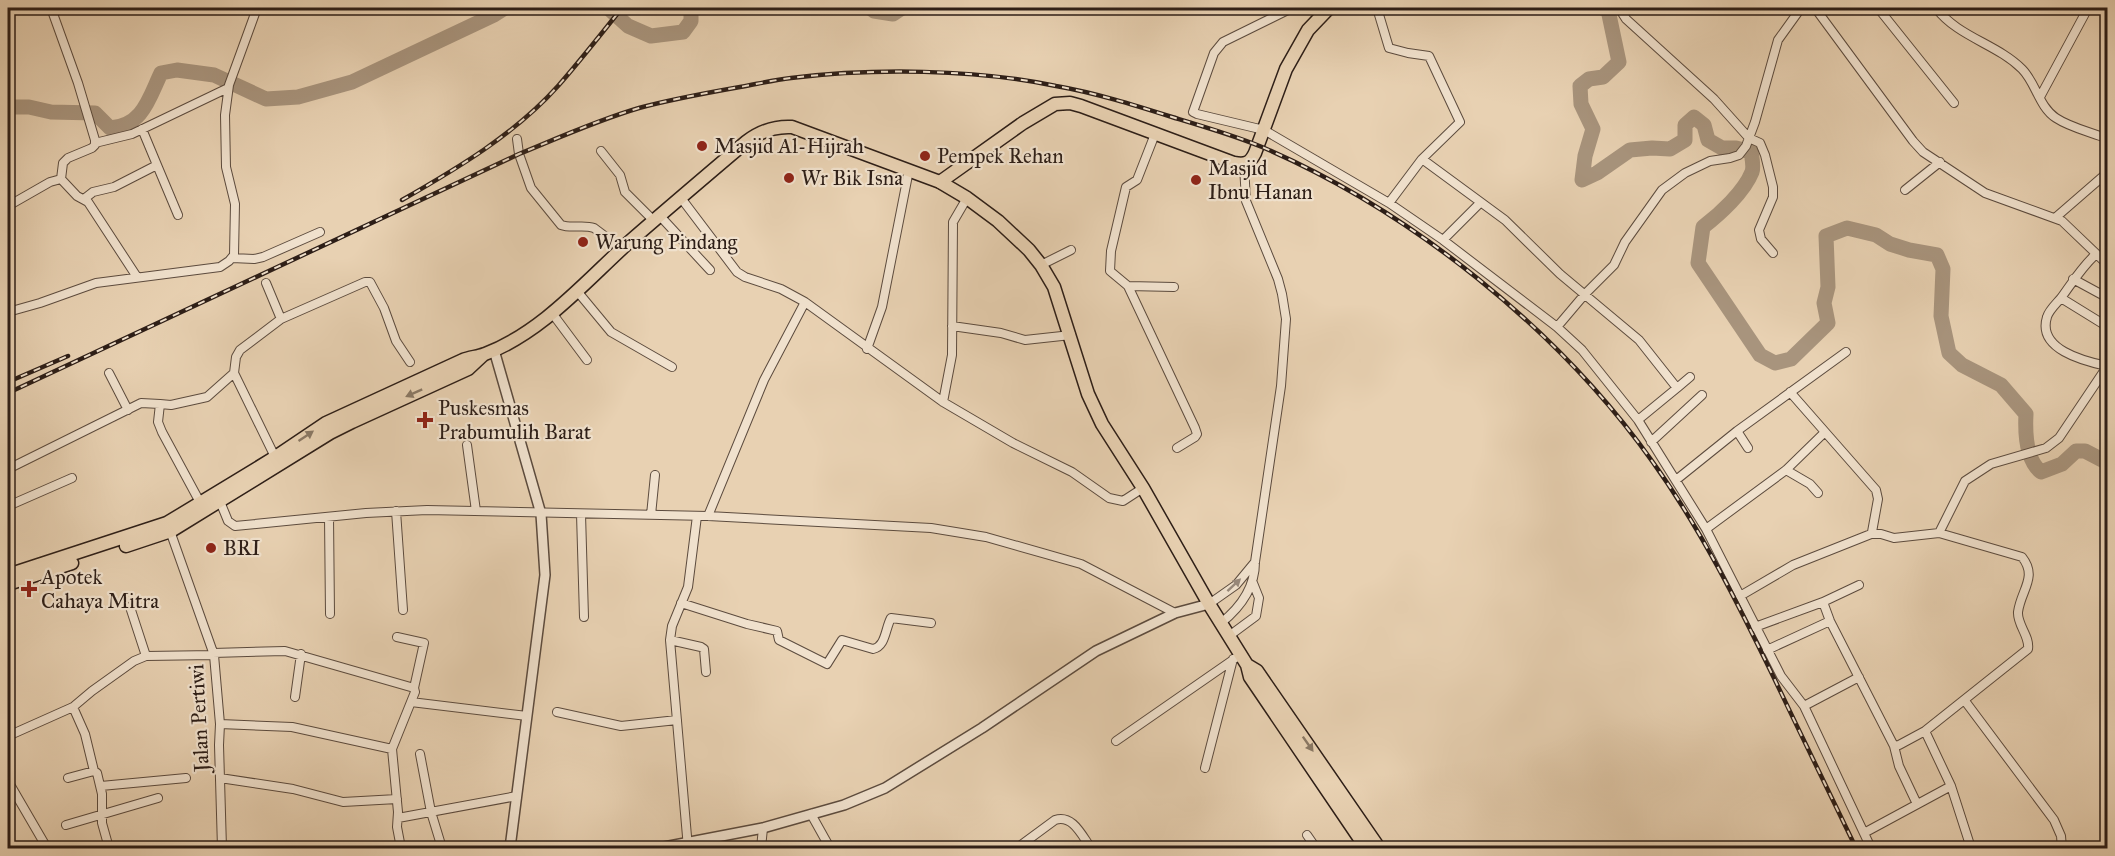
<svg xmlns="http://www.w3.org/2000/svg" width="2115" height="856" font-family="'IM FELL Great Primer',serif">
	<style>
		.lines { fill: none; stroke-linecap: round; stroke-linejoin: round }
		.river { stroke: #a8947d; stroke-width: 15 }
		.minor-casing { stroke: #5c4b3e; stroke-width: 10 }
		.tertiary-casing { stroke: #5c4b3e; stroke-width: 12 }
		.primary-casing { stroke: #2d1e17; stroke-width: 15 }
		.trunk-casing { stroke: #2d1e17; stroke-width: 15 }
		.minor { stroke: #f0e1cd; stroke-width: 8 }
		.tertiary { stroke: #f0e1cd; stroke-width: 9 }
		.primary { stroke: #e8d1b2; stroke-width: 12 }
		.trunk { stroke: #e8d1b2; stroke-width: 12 }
		.rail-casing { stroke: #2d1e17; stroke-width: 4.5 }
		.rail { stroke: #f0e1cd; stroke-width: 2; stroke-dasharray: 7; stroke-linecap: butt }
		.oneway { fill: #8a7864 }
		.oneway2 { fill: #98897b }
		.poi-dot { fill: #8f2418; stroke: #f0e1cd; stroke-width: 2 }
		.labels { text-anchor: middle; stroke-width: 4.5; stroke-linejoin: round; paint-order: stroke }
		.poi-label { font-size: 21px; fill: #2d1e17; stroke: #f0e1cd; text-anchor: start }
		.street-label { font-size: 21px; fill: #2d1e17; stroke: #f0e1cd }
	</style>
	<rect width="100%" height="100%" fill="#e8d1b2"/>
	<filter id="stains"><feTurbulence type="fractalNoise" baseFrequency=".00333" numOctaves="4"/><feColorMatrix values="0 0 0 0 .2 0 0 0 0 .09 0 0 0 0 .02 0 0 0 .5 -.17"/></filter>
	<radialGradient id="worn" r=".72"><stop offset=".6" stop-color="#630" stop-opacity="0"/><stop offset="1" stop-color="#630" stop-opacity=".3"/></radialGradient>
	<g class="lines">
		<path class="river" d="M608,8l20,18 23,10 32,-4 8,-11v-13
			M870,8l4,3 19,3 9,-6
			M1602,8l6,2 11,52 -16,15 -14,2 -9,7 1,18 12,25 -8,27 -3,24 15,-7 33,-23 22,-2 18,1 15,-9v-15l9,-8 10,8 4,15 14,8h14l15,4c1,6 3,14 1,20 -8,20 -32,42 -49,55l-5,36 62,92 15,8 16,-4 37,-36 -4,-20 4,-16 -2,-51 21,-8 29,7 14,9 19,6 28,5 6,14 -2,47 8,37 13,12 39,20 25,29c-1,19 0,46 15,58l21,-8 14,-13h9l23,12
			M8,107h21l22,5 44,1 15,15c33,-2 39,-30 51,-55l16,-3 37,5 52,24 32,-2 54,-15 142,-67 11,-7"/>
		<defs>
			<path id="minor" d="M51,8l27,75 17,57v5l-3,3 -24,10 -5,5 -2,16
				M1292,8l-69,34 -9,11 -21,59 4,2 67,16 125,73 54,37 114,87 25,23 56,70 68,109 75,147 23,30 67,142
				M1377,8l12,40 19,5 21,3 31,66 -38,37 -33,44
				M1619,8l7,11 88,80 35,39 11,5 5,12 8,32v10l-14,33 2,9 12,14
				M1815,8l98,133 10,11 62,41 77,28 46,44
				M1878,8l76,95
				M1936,8c22,29 61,36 86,61 14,14 17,38 34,49 15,10 35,14 52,21
				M2040,97l48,-89
				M1155,134l-18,46 -11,7 -15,64 -1,20 18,15 67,142 2,6 -2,3 -18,11
				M517,139l2,15 12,34 30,37c11,4 22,-1 33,3l28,21
				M95,143l37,-9 96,-46
				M601,151l19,24 5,17 29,29
				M1422,159l83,61 55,54 79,66 38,48 -39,32
				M157,165l21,50
				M61,179l16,17 11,6 49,75
				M1905,190l35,-28
				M681,198l56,74 8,5 36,12 24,13 138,100 70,41 59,29 37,26 14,3 20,-13
				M84,199l9,-7 21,-5 43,-22 -15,-36
				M8,206l42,-24 11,-3
				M660,216l50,54
				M2055,218l53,-46
				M1443,240l37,-37
				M2095,255c-14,13 -23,28 -34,43 -5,6 -12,12 -14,19 -10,32 36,44 60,49
				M232,258l22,1 9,-2 57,-25
				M1041,265l30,-15
				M2073,279l35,19
				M1128,286l46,1
				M577,291l34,41 61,35
				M2061,298l47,29
				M8,312l32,-9 56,-20 124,-16 9,-6 5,-6 1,-51 -9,-37 -1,-52 4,-30 28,-77
				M552,313l35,47
				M281,319l84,-37h5l14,26 12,33 14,21
				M952,326l49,7 24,7 46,-5
				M1557,327l28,-33 29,-29 11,-23 37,-52 23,-17 25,-12 20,-3 9,-3 7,-9 9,-24 23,-82 23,-32
				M867,349l15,-42 27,-137
				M109,373l19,37
				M234,373l42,86
				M1677,388l13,-11
				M943,402l9,-47 1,-133 14,-24
				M160,404l11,1 36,-8 27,-24 2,-16 4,-7 41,-31 -15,-36
				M1737,431l11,17
				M1651,442l51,-47
				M467,445l9,66
				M8,469l133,-66 19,1 -2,18 4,10 40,74
				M1786,470l24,14 8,9
				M1676,480l61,-49 109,-79
				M219,499l9,22 7,5 131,-13 61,-3 281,6 223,12 55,9 95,27 94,49
				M8,506l64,-28
				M396,511l7,99
				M581,514l3,103
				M651,515l4,-40
				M708,516l56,-136 41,-78
				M329,517l1,97
				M169,528l45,127 6,69 -1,21 3,103
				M1706,529l80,-59 39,-38
				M1939,533l26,-52 26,-17 55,-16 13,-10 49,-73
				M1871,534h10l13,4 45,-5 83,24c16,20 -1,33 -4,55 -1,13 12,24 10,37l-103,82 -26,14 -5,1
				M1740,596l53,-31 78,-31 1,-2 6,-33 -2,-9 -86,-98
				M1823,602l7,19 64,125 5,20 18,38
				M681,603l66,21 30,7 2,9 48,24 15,-24 31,9c13,-3 12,-20 18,-31l40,5
				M1209,604l27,-19 19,-23
				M130,607l16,49
				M1221,623c20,-16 34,-35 34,-61l26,-176 5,-67 -4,-25 -4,-15 -32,-78 -2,-36
				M1755,627l68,-25 36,-17
				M1229,636l27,-20 3,-18 -6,-15
				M397,637l27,6 -10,45
				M670,640l31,7 3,2 2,23
				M1767,650l63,-29
				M213,653l72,-2 129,37 1,4 -23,57 6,63 -1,15 4,21
				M295,697l6,-43
				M1965,701l89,119 7,16 1,12
				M411,702l116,14
				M1804,706l55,-29
				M73,707l12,27 9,37
				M557,712l64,14 56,-6
				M220,724l72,3 100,22
				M8,736l65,-29 19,-16 42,-30 12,-5 68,-1
				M1116,741l124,-86
				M420,754l11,58 11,36
				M1205,768l28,-109
				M68,778l26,-7 3,2 5,21v29l7,25
				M220,778l73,11 50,13 54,-3
				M8,781l39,67
				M101,786l85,-8
				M1951,786l20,62
				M811,814l19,34
				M398,818l119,-22
				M66,825l92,-27
				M1864,833l87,-47 -26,-55
				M1307,835l9,13
				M688,848l-18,-208 2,-14 16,-39 9,-71
				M761,848l2,-20
				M1017,848l38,-28c18,-6 27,16 36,28"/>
			<path id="tertiary" d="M494,350l47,164 4,61 -35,273
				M659,848l104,-20 81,-23 41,-17 97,-60 114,-77 79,-38 34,-9"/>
			<path id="primary" d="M126,546l45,-15 159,-98 22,-11 116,-53 15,-14
				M8,575l159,-52 107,-65 52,-35 137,-63c7,-3 15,-3 22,-6 56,-21 99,-71 143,-111 39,-34 78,-67 118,-101 13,-10 29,-16 46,-15l148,55 27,16 31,23 31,29 12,15 13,22 34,107 14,30 41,64 66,116 38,61 3,12 116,171
				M8,584l64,-21
				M1247,665l10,6 122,177"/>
			<path id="trunk" d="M940,182l83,-59 32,-19 15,-1 11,3 153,57c12,2 16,0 21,-10l31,-84 22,-39 21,-22"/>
		</defs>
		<use href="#minor" class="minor-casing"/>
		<use href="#tertiary" class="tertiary-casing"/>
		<use href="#primary" class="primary-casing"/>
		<use href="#trunk" class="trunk-casing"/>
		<use href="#minor" class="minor"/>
		<use href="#tertiary" class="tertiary"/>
		<use href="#primary" class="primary"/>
		<use href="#trunk" class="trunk"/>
		<defs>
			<path id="rail" d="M402,200c56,-32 113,-66 156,-114 22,-25 43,-52 64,-78
				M8,382l60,-26
				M8,393l511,-239c39,-16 79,-34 120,-46 33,-9 67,-15 101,-21 17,-3 34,-7 51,-9 82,-10 184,-9 265,8 40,7 78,19 116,31 30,9 61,18 90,30 149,64 296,182 390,314 49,68 86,143 122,217 27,57 55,114 82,170"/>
		</defs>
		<use href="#rail" class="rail-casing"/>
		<use href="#rail" class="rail"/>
	</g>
	<defs><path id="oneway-solid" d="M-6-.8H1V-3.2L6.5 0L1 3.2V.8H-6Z" transform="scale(1.5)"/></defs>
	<g class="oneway">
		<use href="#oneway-solid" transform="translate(414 393) rotate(156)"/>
		<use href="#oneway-solid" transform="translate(306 436) rotate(-34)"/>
		<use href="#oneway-solid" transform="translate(1308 744) rotate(55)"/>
	</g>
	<use class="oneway2" href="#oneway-solid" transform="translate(1234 585) rotate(-43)"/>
	<g class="poi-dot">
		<circle cx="702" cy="146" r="6"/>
		<circle cx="925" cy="156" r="6"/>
		<circle cx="789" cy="178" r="6"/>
		<circle cx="1196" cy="180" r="6"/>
		<circle cx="583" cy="242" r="6"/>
		<path d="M422 411h6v6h6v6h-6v6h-6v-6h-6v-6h6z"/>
		<circle cx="211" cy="548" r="6"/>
		<path d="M26 580h6v6h6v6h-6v6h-6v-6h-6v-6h6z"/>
	</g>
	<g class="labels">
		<g class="poi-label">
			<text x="714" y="153">Masjid Al-Hijrah</text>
			<text x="937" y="163">Pempek Rehan</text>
			<text x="1208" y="175">Masjid<tspan x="1208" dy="24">Ibnu Hanan</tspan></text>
			<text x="801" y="185">Wr Bik Isna</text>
			<text x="595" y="249">Warung Pindang</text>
			<text x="438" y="415">Puskesmas<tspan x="438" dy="24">Prabumulih Barat</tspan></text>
			<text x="223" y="555">BRI</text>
			<text x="41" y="584">Apotek<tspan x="41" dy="24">Cahaya Mitra</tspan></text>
		</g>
		<g class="street-label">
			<text transform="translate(199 718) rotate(-93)" y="7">Jalan Pertiwi</text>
		</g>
	</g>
	<rect width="2115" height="856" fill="none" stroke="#e8d1b2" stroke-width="30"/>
	<rect x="9" y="9" width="2097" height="838" fill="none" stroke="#2d1e17" stroke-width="3"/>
	<rect x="15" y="15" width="2085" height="826" fill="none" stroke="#2d1e17" stroke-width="1.5"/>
	<rect width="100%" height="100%" filter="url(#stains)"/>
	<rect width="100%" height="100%" fill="url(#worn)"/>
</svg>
